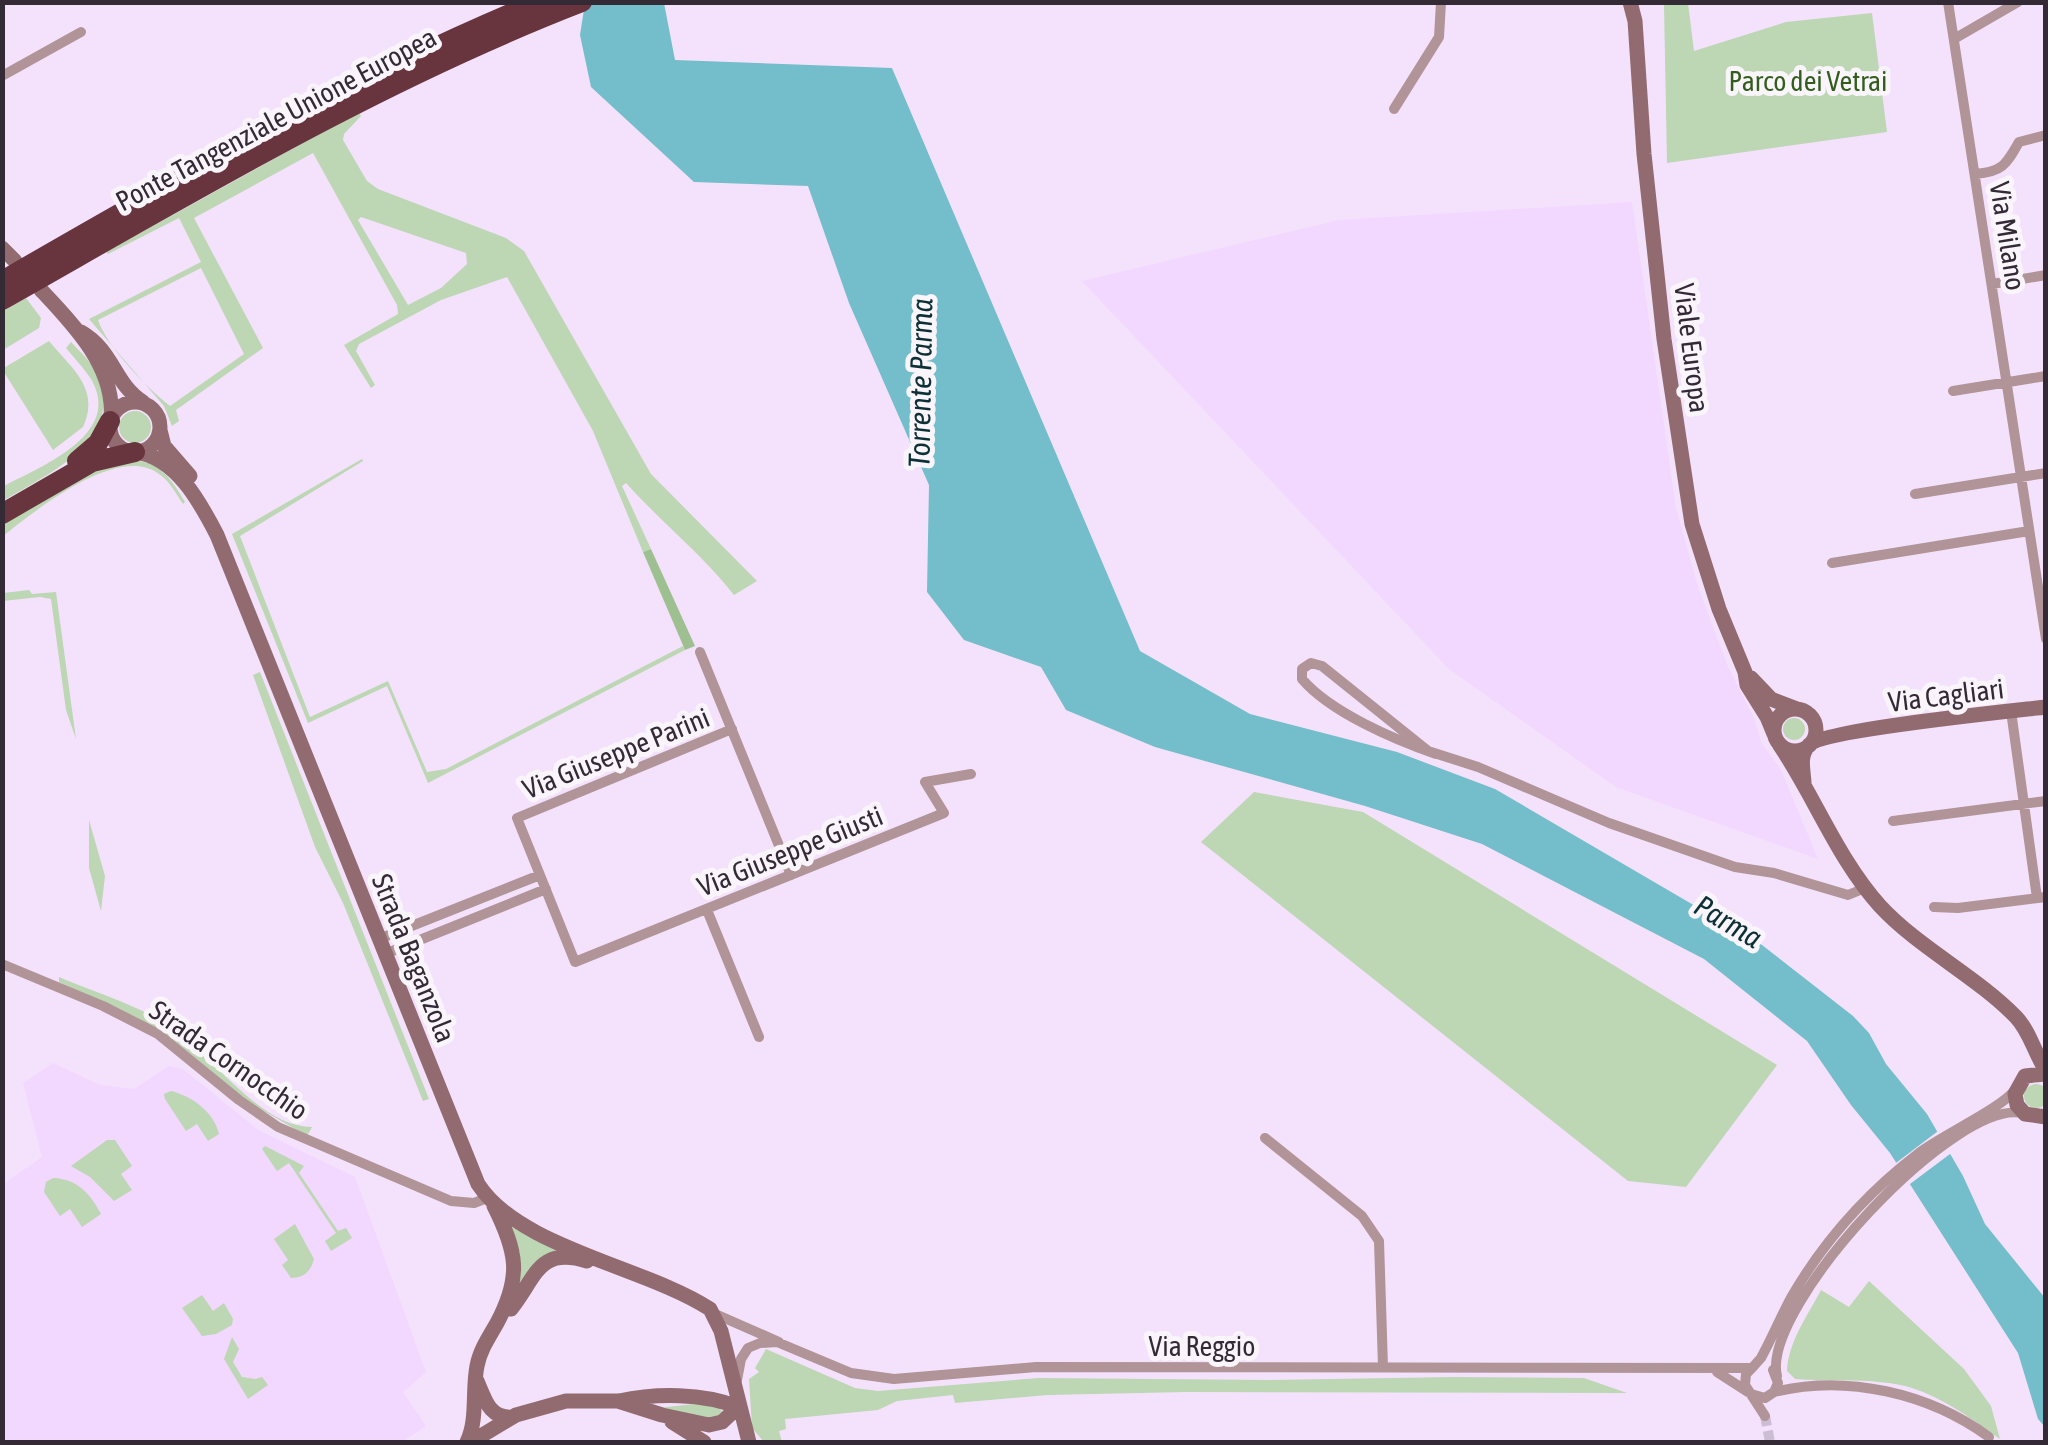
<svg xmlns="http://www.w3.org/2000/svg" width="2048" height="1445" font-family="'Asap Condensed',sans-serif">
	<style>
		.built { fill: #f2d7fe }
		.green { fill: #bdd6b4; fill-rule: evenodd }
		.forest { fill: #9ec091 }
		.water { fill: #74bdca }
		.pier { fill: #f4e2fc }
		.lines { fill: none; stroke-linecap: round; stroke-linejoin: round }
		.street-tunnel { stroke: #cdbdd4; stroke-width: 10; stroke-dasharray: 10 5; stroke-linecap: butt }
		.street { stroke: #b09497; stroke-width: 10 }
		.secondary { stroke: #926b70; stroke-width: 15 }
		.highway { stroke: #68343e; stroke-width: 20 }
		.labels { text-anchor: middle; stroke-width: 10; stroke-linejoin: round; paint-order: stroke }
		.park-label { font-size: 28px; fill: #335d1d; stroke: #f9f5fb }
		.street-label { font-size: 28px; fill: #332a36; stroke: #f9f5fb }
		.water-label { font-size: 30px; font-style: italic; fill: #0c3036; stroke: #f9f5fb }
	</style>
	<rect width="100%" height="100%" fill="#f4e2fc"/>
	<path class="built" d="M1632,202l44,306 22,79 30,80 25,49 9,28 19,26 37,89 -202,-72 -167,-118 -367,-388 257,-61z
		M53,1063l47,22 34,4 35,-23 14,3 75,61 97,47 71,195 -23,20 23,34 -24,16h-399l-1,-257 40,-28 -19,-74z"/>
	<path class="green" d="M1688,3l6,48 92,-29 86,-9 15,119 -220,31 -3,-158z
		M359,112l2,4 -17,18 -1,6 24,41 11,8 128,49 18,13 127,223 106,107 -23,14c-32,-41 -73,-73 -108,-112l-4,3 29,63 -8,3 -50,-121 -86,-154 -66,23 -82,44 -3,7 19,34 -4,3 -27,-43 54,-31 -1,-9 -84,-152 -119,65 69,130 -87,62 3,11 -7,5 -8,-20 -75,-87 112,-57 -22,-44 -71,36 -2,-2zM361,217l105,36 1,11 -26,24 -33,17 -50,-85zM201,268l43,86 -74,52c-22,-17 -63,-59 -72,-86z
		M26,298l15,20 -2,10 -36,22v-39z
		M49,341c21,26 52,47 34,86l-30,23 -51,-81z
		M71,342c10,11 24,23 29,37 21,64 -53,95 -97,122l-1,-14c37,-20 122,-52 89,-108 -7,-11 -17,-21 -25,-31z
		M119 427a16 16 0 1 1 32 0a16 16 0 1 1-32 0Z
		M362,459l1,2 -123,75 70,181 78,-36 39,91 19,-3 237,-123 2,4 -257,133 -41,-97 -79,37 -76,-189z
		M130,460c29,1 41,18 55,42l-2,2c-7,-10 -13,-23 -24,-30 -41,-31 -124,37 -156,62l-1,-18 67,-38z
		M29,590l3,4 24,-2 20,147 -10,-29 -15,-111 -11,-2 -37,4v-8z
		M260,672l169,427 -6,2 -80,-198 -28,-56 -62,-172z
		M1783 729a11 11 0 1 1 22 0a11 11 0 1 1-22 0Z
		M1254,792l109,20 414,253 -91,122 -58,-6 -427,-339z
		M89,820l16,56 -4,35 -12,-43z
		M59,977c35,15 75,27 108,47 43,27 91,103 145,103l-5,9 -57,-33 -84,-69 -107,-52z
		M2024 1096a12 12 0 1 1 24 0a12 12 0 1 1-24 0Z
		M171,1091c21,5 43,21 48,43l-11,7 -11,-17 -11,7 -21,-32 -1,-5z
		M107,1140h8l17,26 -11,8 11,16 -18,11 -24,-24 -19,-11z
		M265,1146l39,20 -5,7 39,58 8,-3 6,10 -21,13 -6,-10 11,-8 -47,-70 -12,8 -15,-22z
		M53,1178c24,1 37,15 48,36l-19,13 -12,-18 -10,7 -16,-24 2,-10z
		M507,1221l58,30 -46,37 1,-35z
		M295,1224l19,35c-3,12 -10,19 -23,19l-9,-13 6,-5 -14,-21z
		M1869,1281l95,88 27,37 9,33c-26,-19 -57,-41 -88,-51 -37,-11 -79,-6 -117,-9l-8,-8c1,-29 21,-56 34,-81l28,17z
		M202,1295l11,16 11,-8 9,16 -1,6 -16,9 -14,2 -20,-28z
		M232,1337l7,12 -6,13 9,15 13,2 7,-2 6,8 -20,14 -24,-40z
		M766,1349l89,39 23,3 161,-13 230,2 184,-3 131,1 43,15 -442,-1 -137,3 -93,8 -2,-8 -56,6 -19,9 -93,9 1,10 -7,2 3,11h-18l-12,-14 -3,-49 10,-7 -4,-4z
		M712,1402l10,9 -6,8 -58,-11z"/>
	<path class="forest" d="M651,549l44,97 -10,4 -42,-98z"/>
	<path class="water" d="M585,3h79l11,57 217,8 248,583 110,63 147,38 98,37 267,156 91,71 16,17 17,31 41,50 36,62 22,48 60,74v129l-7,-8 -20,-66 -128,-200 -39,-48 -44,-64 -103,-82 -222,-115 -117,-38 -210,-59 -89,-37 -25,-43 -77,-27 -37,-48 2,-107 -80,-182 -41,-117 -114,-4 -103,-95 -11,-52z"/>
	<path class="pier" d="M1942,1128l12,23 -48,36 -14,-21z"/>
	<g class="lines">
		<path class="street-tunnel" d="M1765,1416l5,26"/>
		<path class="street" d="M1948,2l98,637
			M1954,39l64,-37
			M2,76l79,-44
			M1394,109l45,-72 2,-35
			M1975,174c27,-2 31,-9 44,-32l27,-7
			M1992,284l54,-9
			M1953,391l93,-15
			M1915,494l131,-21
			M1832,563l197,-32
			M700,652l91,223
			M2011,711l26,187
			M732,729l-215,89 58,144 369,-149 -19,-31 46,-8
			M1436,754c-41,-14 -106,-42 -134,-75v-10l9,-6 11,3 106,85 50,16 131,56 126,44 39,6 74,22 17,-7
			M1893,821l153,-20
			M1934,907l24,1 88,-11
			M707,910l52,127
			M379,939l161,-64
			M385,954l161,-65
			M2,964l101,42 55,28 81,66 39,27 173,74 23,2 13,-5
			M1265,1138l97,78 17,25 4,126
			M713,1313l66,29
			M1753,1367l-7,7 -1,11 20,31
			M1717,1372l31,20
			M1777,1376c-17,-69 183,-284 248,-262
			M737,1380l4,-21 7,-11 12,-5 17,-1 74,31 43,6 142,-12 716,1 9,-10c11,-20 20,-42 31,-62 32,-55 76,-104 127,-143 22,-17 84,-46 96,-63
			M1774,1392c72,-18 155,1 215,45
			M1751,1394l14,4 9,-6 4,-9 -5,-13"/>
		<path class="secondary" d="M1630,2l5,19 9,133 20,185 28,185 27,85 26,63 2,13 20,32 7,17
			M2,248l13,13
			M41,290c32,34 74,77 70,127
			M81,332c33,19 33,52 62,70
			M110 427a25 25 0 1 1 50 0a25 25 0 1 1-50 0Z
			M160,430l4,16 26,30
			M135,452c41,5 65,50 82,83l261,649c41,64 168,83 232,125l11,22 28,111
			M1751,678l20,21 26,10
			M1774 730a21 21 0 1 1 42 0a21 21 0 1 1-42 0Z
			M1779,744c36,53 58,114 101,162 39,42 96,70 136,111 15,16 18,36 30,53
			M1804,782c-1,-14 -5,-26 5,-37 14,-15 203,-34 237,-38
			M2046,1074l-21,2 -10,18 2,11 8,9 21,3
			M511,1309c25,-31 27,-63 76,-48
			M477,1381c8,18 12,38 36,36
			M619,1401c37,-8 84,-8 119,6
			M672,1422l32,20
			M467,1442c11,-23 5,-51 10,-76 3,-16 12,-29 20,-43 25,-47 20,-71 -3,-117
			M471,1442l45,-27 50,-14h52l44,14 47,10 13,-3 16,-15"/>
		<path class="highway" d="M2,281c175,-101 349,-202 536,-279
			M2,300c191,-108 376,-219 580,-298
			M77,461l21,-18 12,-22
			M2,514l90,-52 43,-10"/>
	</g>
	<g class="labels">
		<g class="park-label">
			<text x="1808" y="91">Parco dei Vetrai</text>
		</g>
		<g class="street-label">
			<text transform="translate(276 119) rotate(-28)" y="10">Ponte Tangenziale Unione Europea</text>
			<text transform="translate(2008 236) rotate(81)" y="10">Via Milano</text>
			<text transform="translate(1692 348) rotate(83)" y="10">Viale Europa</text>
			<text transform="translate(1946 695) rotate(-7)" y="10">Via Cagliari</text>
			<text transform="translate(616 753) rotate(-22)" y="10">Via Giuseppe Parini</text>
			<text transform="translate(790 851) rotate(-22)" y="10">Via Giuseppe Giusti</text>
			<text transform="translate(414 958) rotate(68)" y="10">Strada Baganzola</text>
			<text transform="translate(229 1060) rotate(35)" y="10">Strada Cornocchio</text>
			<text x="1202" y="1356">Via Reggio</text>
		</g>
		<g class="water-label">
			<text transform="translate(921 383) rotate(-89)" y="10">Torrente Parma</text>
			<text transform="translate(1728 922) rotate(31)" y="10">Parma</text>
		</g>
	</g>
	<rect width="2048" height="1445" fill="none" stroke="#332a36" stroke-width="10"/>
</svg>
